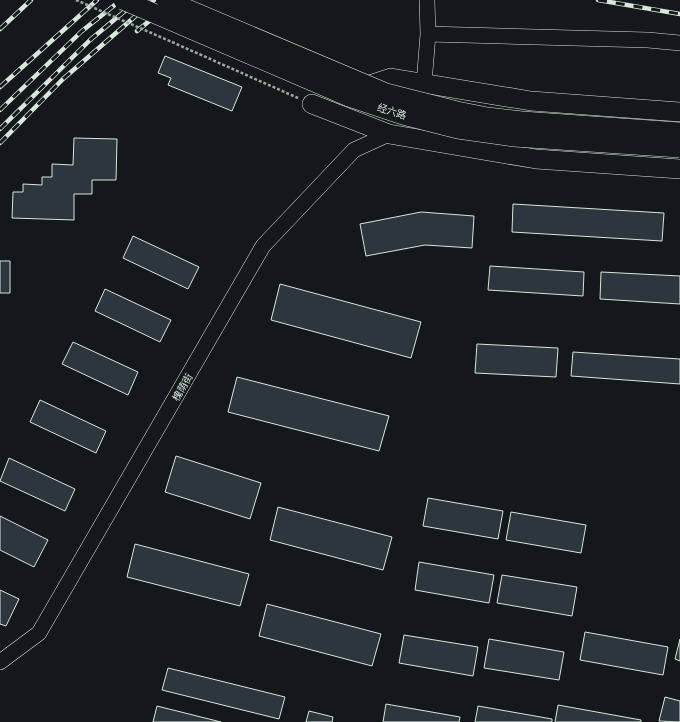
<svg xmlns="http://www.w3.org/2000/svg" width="680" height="722" font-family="'Golos Text','Noto Sans SC',sans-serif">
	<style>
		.building { fill: #2c363c; stroke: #d8e6dc }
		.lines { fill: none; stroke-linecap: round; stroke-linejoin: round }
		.minor-casing { stroke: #d8e6dc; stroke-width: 16 }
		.major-casing { stroke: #d8e6dc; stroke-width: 20 }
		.path { stroke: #9da8a2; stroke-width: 2.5; stroke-dasharray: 3 2; stroke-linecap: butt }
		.minor { stroke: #14181c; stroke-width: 15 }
		.major { stroke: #14181c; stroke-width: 19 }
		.rail-casing { stroke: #d8e6dc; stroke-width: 4.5 }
		.rail { stroke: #14181c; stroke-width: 3; stroke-dasharray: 9; stroke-linecap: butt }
		.major-bridge-casing { stroke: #d8e6dc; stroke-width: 20; stroke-linecap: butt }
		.path-bridge { stroke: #9da8a2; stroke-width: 2.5; stroke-dasharray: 3 2; stroke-linecap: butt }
		.major-bridge { stroke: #14181c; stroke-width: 19 }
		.labels { text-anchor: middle; stroke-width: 3; stroke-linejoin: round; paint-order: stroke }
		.street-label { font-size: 10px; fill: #d8e6dc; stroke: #14181c }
	</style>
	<rect width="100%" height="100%" fill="#14181c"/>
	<path class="building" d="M165,56l77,31 -10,24 -64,-26 3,-7 -13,-5z
		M74,138l43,1 -1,41h-24v14h-18v26l-62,-2 1,-26h10v-8l19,1v-8h10v-13l21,1z
		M513,204l151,9 -2,28 -150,-9z
		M421,212l53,4 -2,32 -47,-3 -59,11 -6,-32z
		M133,236l66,31 -11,22 -65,-31z
		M0,261h10v32h-10z
		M490,266l94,6 -1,24 -95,-6z
		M601,272l79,4v28l-80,-5z
		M280,284l141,38 -10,36 -140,-38z
		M105,289l66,31 -11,22 -65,-31z
		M73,342l65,30 -10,23 -66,-31z
		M477,344l81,4 -2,29 -81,-4z
		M573,352l107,7v25l-109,-8z
		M237,377l152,39 -10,35 -151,-39z
		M40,400l66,31 -10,22 -66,-31z
		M176,456l85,27 -11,36 -85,-27z
		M9,458l66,31 -10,22 -65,-30z
		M428,498l75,13 -5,28 -75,-13z
		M278,507l114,30 -9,33 -113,-30z
		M511,512l75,13 -5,28 -75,-13z
		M0,516l48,24 -14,27 -34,-17z
		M135,544l114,30 -9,32 -113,-29z
		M419,562l75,13 -5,28 -74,-13z
		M502,575l75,12 -5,29 -75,-13z
		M0,590l19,9 -13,27 -6,-2z
		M267,604l114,30 -9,32 -113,-30z
		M585,632l83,15 -5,28 -83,-15z
		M404,635l74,12 -5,29 -74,-13z
		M489,639l75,13 -5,28 -75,-12z
		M680,639v22l-5,-2z
		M168,668l117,29 -6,22 -117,-29z
		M665,697l15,4v21l-21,-1z
		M386,704l74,13 -1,5h-76z
		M558,705l83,15v2h-86z
		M157,706l64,16h-68z
		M478,706l74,13v3h-77z
		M309,711l24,6 -1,5h-26z"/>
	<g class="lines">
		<defs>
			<path id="minor" d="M428,34l220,6 32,3
				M424,84l4,-50 -1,-34
				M0,662l39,-29 224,-387 91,-96 35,-16"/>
			<path id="major" d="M357,89l34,-11 140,23 149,11
				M312,104l77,30 147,25 144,10"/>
		</defs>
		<use href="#minor" class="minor-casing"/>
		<use href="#major" class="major-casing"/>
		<path class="path" d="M172,42l126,56"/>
		<use href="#minor" class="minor"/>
		<use href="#major" class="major"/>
		<defs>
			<path id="rail" d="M598,0l82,14
				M0,29l31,-29
				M137,31l38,-31
				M0,87l97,-87
				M0,110l82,-79 39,-31
				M0,129l90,-89 48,-40
				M0,143l63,-64 91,-79"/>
		</defs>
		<use href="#rail" class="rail-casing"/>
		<use href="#rail" class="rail"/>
		<defs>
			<path id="major-bridge" d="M123,0l226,97 54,18 55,14 56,8 166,11
				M166,0l220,93 71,18 30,6 35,4 158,11"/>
		</defs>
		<use href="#major-bridge" class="major-bridge-casing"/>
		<path class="path-bridge" d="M76,0l96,42"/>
		<use href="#major-bridge" class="major-bridge"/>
	</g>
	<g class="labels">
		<g class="street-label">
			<text transform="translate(392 111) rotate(18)" y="4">经六路</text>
			<text transform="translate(182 387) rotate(-60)" y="4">槐荫街</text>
		</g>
	</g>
</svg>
